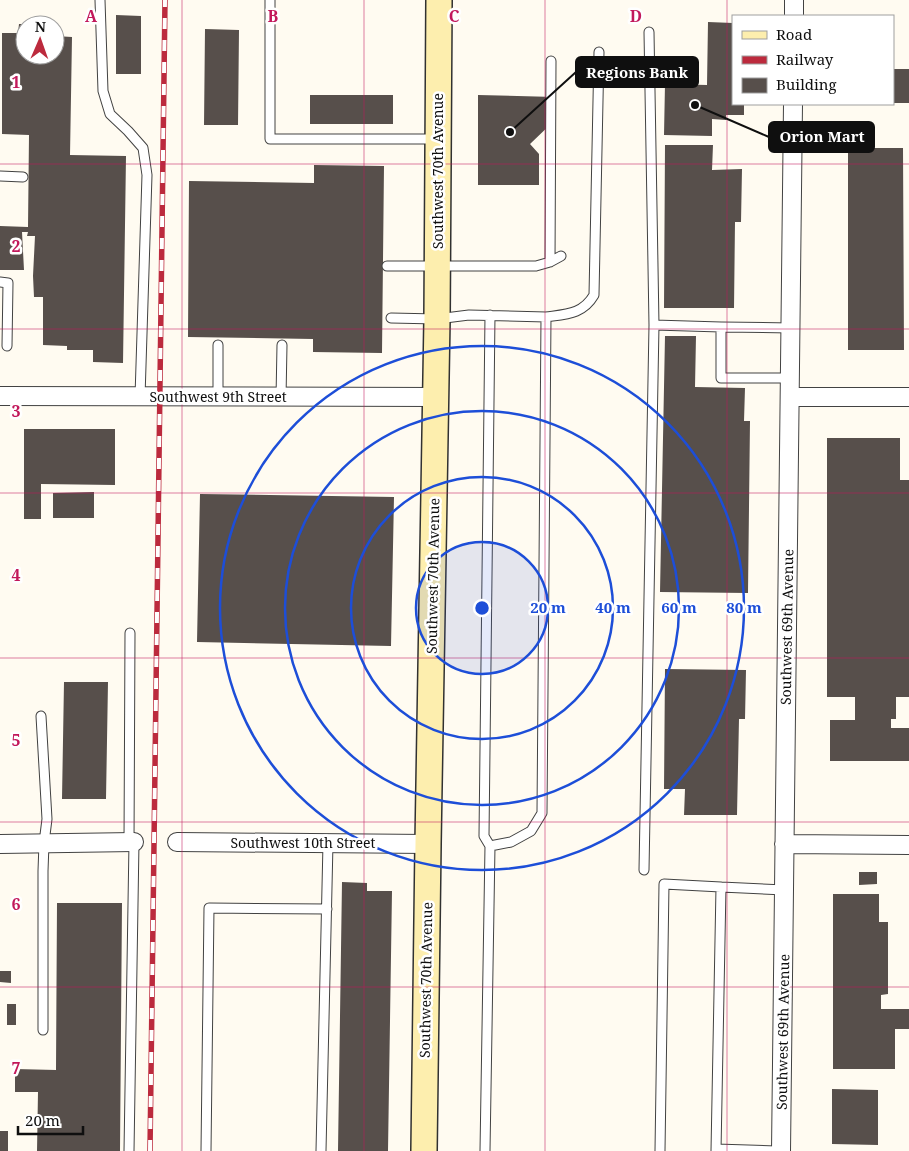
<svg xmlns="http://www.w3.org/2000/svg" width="909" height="1151" font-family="'Noto Serif',serif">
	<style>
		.building { fill: #574f4b }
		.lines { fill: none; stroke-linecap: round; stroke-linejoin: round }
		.lane-casing { stroke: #424242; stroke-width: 11 }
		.street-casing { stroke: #424242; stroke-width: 20 }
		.secondary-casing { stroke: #313131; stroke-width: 28 }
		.lane { stroke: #fff; stroke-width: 9 }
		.street { stroke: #fff; stroke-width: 18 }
		.secondary { stroke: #fdeeae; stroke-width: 25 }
		.rail-casing { stroke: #bc2a3d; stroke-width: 5.5 }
		.rail { stroke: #fff; stroke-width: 4; stroke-dasharray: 11; stroke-linecap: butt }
		.grid { fill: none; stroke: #c2185b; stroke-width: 1; stroke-opacity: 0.55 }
		.ring { fill: none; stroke: #1d4ed8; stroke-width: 2.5 }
		.labels { text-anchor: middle; stroke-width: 5; stroke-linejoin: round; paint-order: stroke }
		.street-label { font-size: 14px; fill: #0f0f0f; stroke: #fff }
		.grid-label { font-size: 16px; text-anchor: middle; font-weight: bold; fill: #c2185b; stroke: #fff; stroke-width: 5; stroke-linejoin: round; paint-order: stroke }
		.centre { fill: #1d4ed8; stroke: #fff; stroke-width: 2.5 }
		.ring-label { font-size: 15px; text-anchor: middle; font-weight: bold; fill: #1d4ed8; stroke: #fff; stroke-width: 5; stroke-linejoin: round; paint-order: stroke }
		.leader { fill: none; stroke: #0f0f0f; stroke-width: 2 }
		.callout-dot { fill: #0f0f0f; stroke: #fff; stroke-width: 2 }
		.callout { fill: #0f0f0f; stroke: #0f0f0f; stroke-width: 2 }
		.callout-label { font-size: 15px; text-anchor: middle; font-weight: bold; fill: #fff }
	</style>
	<rect width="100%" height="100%" fill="#fffbf1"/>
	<path class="building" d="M116,15l25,1v58h-25z
		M708,22l25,1v81h11v11h-18v5l-14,-1v17l-48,-1 1,-51 42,1z
		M19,24h6v31h30v-19l17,1 -2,118 56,1 -3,207 -30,-1v-12h-26v-4l-24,-1v-48h-9l-1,-21 2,-40h-8l1,-4h-6l2,38h-24v-44l28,1 1,-92 -27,-1v-101h16z
		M205,29l34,1 -1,95h-34z
		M893,69h16v34h-16z
		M310,95h83v29h-83z
		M478,95l77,2v23l-25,24 9,10v31h-61z
		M665,145h48l-1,25 30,-1 -1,53h-6l-1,86h-70z
		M848,148h55l1,202h-56z
		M314,165l70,1 -2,187 -69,-1v-13l-125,-2 1,-156 125,2z
		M665,336h31l-1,51 50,1 -1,33h6l-2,172 -88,-1z
		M24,429h91v56l-74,-1v35h-17z
		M827,438h73v42h9v217h-13v22h-5v9h18v33h-79v-41h25v-23h-28z
		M94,492v26h-41v-25z
		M200,494l194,3 -3,149 -194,-4z
		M665,669l81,1 -1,49h-6l-2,96h-53l1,-26h-21z
		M64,682h44l-2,117h-44z
		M859,872h18v12l-18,1z
		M342,882l25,1v8h25l-4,260h-50z
		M833,894h46v28h9v72l-7,1v14h28v20h-14v40h-62z
		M57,903h65l-2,248h-83l1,-59h-23v-23l41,1z
		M0,971h11v12l-11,-1z
		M7,1004h9v21h-9z
		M832,1089l46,1v55l-46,-1z
		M0,1131h8v20h-8z"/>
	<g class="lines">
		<defs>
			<path id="lane" d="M100,0l3,91 7,23 18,17 15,17 4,27 -7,222
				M270,0v139h168
				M649,32l5,293 67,2 70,1
				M0,176l23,1
				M550,262l1,-201
				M387,266h149l14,-4 11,-6
				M0,282l8,1 -1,63
				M490,315l-6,521 6,10
				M391,318l46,1 32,-4 77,2
				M721,327v51h69
				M218,397v-52
				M281,398l1,-53
				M41,716l6,103 -3,24 -1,28v159
				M129,843l1,-210
				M644,870l10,-545
				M716,1149l60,2
				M129,1151l5,-309
				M206,1151l3,-243 118,1
				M321,1151l7,-308
				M485,1151l5,-305 21,-4 20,-11 11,-18 4,-496c21,-3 37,-3 48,-22l5,-243
				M660,1151l4,-267 57,3
				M716,1151l5,-264 64,3"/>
			<path id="street" d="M794,16v-16
				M0,396l436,1
				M790,397h119
				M177,842l251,2
				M0,844l134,-2
				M784,844l125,1
				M781,1151l12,-1047"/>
			<path id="secondary" d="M424,1151l4,-307 9,-525 2,-319"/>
		</defs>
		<use href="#lane" class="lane-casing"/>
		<use href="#street" class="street-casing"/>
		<use href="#secondary" class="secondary-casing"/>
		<use href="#lane" class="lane"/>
		<use href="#street" class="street"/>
		<use href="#secondary" class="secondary"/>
		<defs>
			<path id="rail" d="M150,1151l15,-1151"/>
		</defs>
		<use href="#rail" class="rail-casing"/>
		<use href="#rail" class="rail"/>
	</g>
	<path class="grid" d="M182,0v1151M364,0v1151M545,0v1151M727,0v1151M0,164h909M0,329h909M0,493h909M0,658h909M0,822h909M0,987h909"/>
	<circle cx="482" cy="608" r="66" fill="#1d4ed8" fill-opacity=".12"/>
	<g class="ring">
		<circle cx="482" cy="608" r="66"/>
		<circle cx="482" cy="608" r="131"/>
		<circle cx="482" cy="608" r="197"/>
		<circle cx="482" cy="608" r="262"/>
	</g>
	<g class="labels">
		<g class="street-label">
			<text transform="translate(438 171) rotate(-90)" y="5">Southwest 70th Avenue</text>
			<text x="218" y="402">Southwest 9th Street</text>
			<text transform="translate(433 576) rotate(-89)" y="5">Southwest 70th Avenue</text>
			<text transform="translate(787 627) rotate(-89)" y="5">Southwest 69th Avenue</text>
			<text x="303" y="848">Southwest 10th Street</text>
			<text transform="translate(426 980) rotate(-89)" y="5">Southwest 70th Avenue</text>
			<text transform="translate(783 1032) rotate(-89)" y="5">Southwest 69th Avenue</text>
		</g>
	</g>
	<g class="grid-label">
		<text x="91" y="22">A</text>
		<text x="273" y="22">B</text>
		<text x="454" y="22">C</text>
		<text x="636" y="22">D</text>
		<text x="16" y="88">1</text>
		<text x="16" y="252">2</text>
		<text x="16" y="417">3</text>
		<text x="16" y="581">4</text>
		<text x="16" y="746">5</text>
		<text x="16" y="910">6</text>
		<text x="16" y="1074">7</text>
	</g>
	<circle cx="482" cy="608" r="8" class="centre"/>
	<g class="ring-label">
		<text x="548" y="613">20 m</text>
		<text x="613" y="613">40 m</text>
		<text x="679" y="613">60 m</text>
		<text x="744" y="613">80 m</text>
	</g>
	<path class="leader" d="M510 132L576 72M695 105L769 137"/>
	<g class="callout-dot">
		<circle cx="510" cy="132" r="5"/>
		<circle cx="695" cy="105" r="5"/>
	</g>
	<g class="callout">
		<rect x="576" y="57" width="122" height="30" rx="5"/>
		<rect x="769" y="122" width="105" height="30" rx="5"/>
	</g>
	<g class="callout-label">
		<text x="637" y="78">Regions Bank</text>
		<text x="822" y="142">Orion Mart</text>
	</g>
	<rect x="732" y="15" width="162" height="90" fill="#ffffff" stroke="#9f9f9f"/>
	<rect x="742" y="31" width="25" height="8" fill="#fdeeae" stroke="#9f9f9f"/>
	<text x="776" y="40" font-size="15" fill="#0f0f0f">Road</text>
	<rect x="742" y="56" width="25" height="8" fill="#bc2a3d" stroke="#9f9f9f"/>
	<text x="776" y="65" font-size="15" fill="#0f0f0f">Railway</text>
	<rect x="742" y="78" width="25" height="15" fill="#574f4b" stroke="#9f9f9f"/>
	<text x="776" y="90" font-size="15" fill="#0f0f0f">Building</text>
	<g transform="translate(40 40) rotate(2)"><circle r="24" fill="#ffffff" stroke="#9f9f9f"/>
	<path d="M0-4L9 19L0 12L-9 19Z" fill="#bc2a3d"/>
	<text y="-8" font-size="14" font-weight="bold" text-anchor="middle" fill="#0f0f0f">N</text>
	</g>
	<path d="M18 1126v8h65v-8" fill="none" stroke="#0f0f0f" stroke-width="2.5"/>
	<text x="25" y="1126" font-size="15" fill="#0f0f0f" stroke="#ffffff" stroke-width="4" paint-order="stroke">20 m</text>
</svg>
